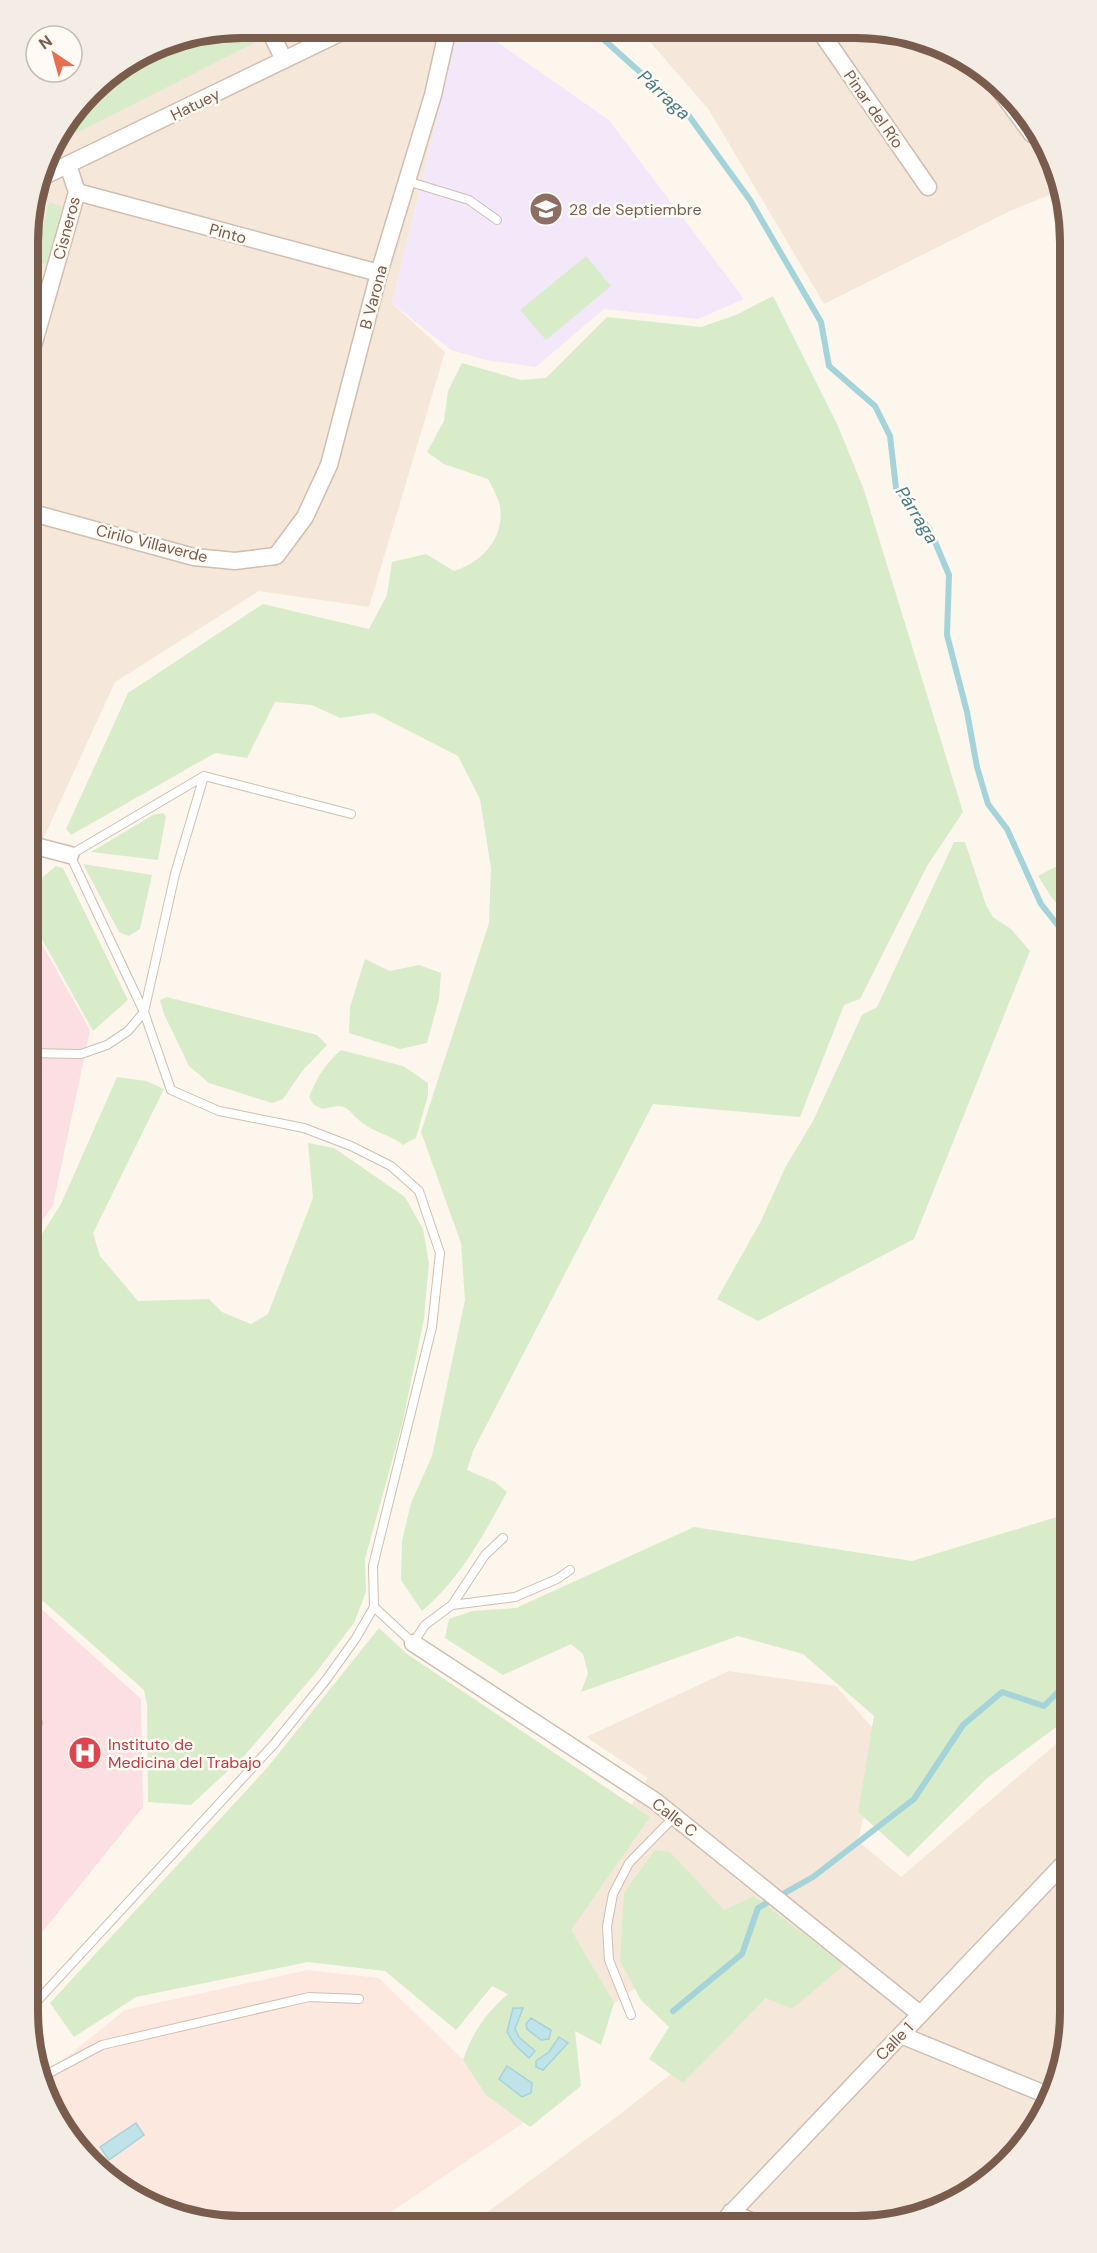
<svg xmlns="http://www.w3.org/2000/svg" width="1097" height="2253" font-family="'DM Sans',sans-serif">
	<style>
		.residential { fill: #f5e8da }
		.commercial { fill: #fde8e0 }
		.education { fill: #f3e8fa }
		.medical { fill: #fbdfe3 }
		.green { fill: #d8ecc9 }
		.water { fill: #bfe3e8; stroke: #a5d3da; stroke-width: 1.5 }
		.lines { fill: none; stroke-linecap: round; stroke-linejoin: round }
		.stream { stroke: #a5d3da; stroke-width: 6 }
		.lane-casing { stroke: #d1beb0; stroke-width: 10 }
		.street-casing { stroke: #d1beb0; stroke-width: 19 }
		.lane { stroke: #fff; stroke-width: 8 }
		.street { stroke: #fff; stroke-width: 16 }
		.labels { text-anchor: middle; stroke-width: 5; stroke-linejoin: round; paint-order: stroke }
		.street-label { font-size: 16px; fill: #7a5c4d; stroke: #fffaf3 }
		.education-label { font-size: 16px; fill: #785e54; stroke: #fffaf3; text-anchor: start }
		.health-label { font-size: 16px; fill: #be3a42; stroke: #fffaf3; text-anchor: start }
		.water-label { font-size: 18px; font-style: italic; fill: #437c86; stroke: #fffaf3 }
		.rim { fill: none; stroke: #7a5c4d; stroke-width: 8 }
	</style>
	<rect width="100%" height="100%" fill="#fdf6ec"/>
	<path class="residential" d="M242,27l217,1 -67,275 53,49 -76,255 -110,-16 -144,91 -87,190 1,-658 20,-67 51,-66 60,-38z
		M639,29l258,2 100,49 62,93 3,17 -52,21 -186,93 -115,-194z
		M729,1671l107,15 46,53 -24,102 43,36 169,-145v294l-16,67 -29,49 -50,48 -51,25 -69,11 -385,-1 149,-110 200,-158 -71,-50 -171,123 -65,-27 136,-225 -62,-41z"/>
	<path class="commercial" d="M308,1970l71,8 147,143 -154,104 -158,-1 -67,-20 -47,-31 -62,-93 87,-70z"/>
	<path class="education" d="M459,28h18l132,92 135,179 -46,20 -94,-10 -68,58 -50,-7 -35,-10 -59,-47z"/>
	<path class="medical" d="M28,919l62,111 -37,175 -25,37z
		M27,1596l114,103 2,108 -116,144z"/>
	<path class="green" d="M246,27l8,16 -205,104 51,-66 60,-38z
		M49,202l13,4 -14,58 -14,-3z
		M586,256l25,30 -65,54 -26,-30z
		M773,296l65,130 26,64 99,322 -36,54 -67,133 -16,6 -44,112 -147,-13 -180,347 -6,19 28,12 12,10c-24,44 -47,87 -85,119l-21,-31 1,-39 9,-38 21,-47 33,-156 -4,-57 -40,-111 68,-209 2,-55 -11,-69 -22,-43 -84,-43 -34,5 -28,-13 -37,-3 -28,56 -32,-5 -144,82 -5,-6 62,-136 135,-89 106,25 18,-34 5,-33 34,-8 28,17c28,-9 51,-33 46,-65 -2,-9 -8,-19 -12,-27l-44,-15 -17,-12 17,-31 4,-30 14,-28 59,17 25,-2 61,-61 94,10 35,-12z
		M163,813l3,3 -8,44 -67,-8 62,-37z
		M954,842h11l21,63 7,12 18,12 19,22 -116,288 -156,82 -41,-22 44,-78 24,-53 28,-47 49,-106 15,-8z
		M1070,859v59l-18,-20 -14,-22z
		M83,864l69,11 -12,54 -11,7 -10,-4z
		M56,866l7,2 65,132 -35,31 -65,-117v-25z
		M365,959l25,12 29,-6 22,8 -2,26 -12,44 -27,6 -51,-16 1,-26z
		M167,997l150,38 10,10 -24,25 -20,29 -11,4 -13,-4 -50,-16 -20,-17 -25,-52 -4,-14z
		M341,1050l62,16 25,17v12l-12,43 -13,7c-12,-10 -27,-12 -39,-21 -18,-13 -14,-23 -41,-15l-9,-4 -5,-8c8,-20 16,-33 32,-47z
		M117,1077l29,4 18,8 -71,144 7,23 38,45 71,-2 13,13 29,12 17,-10 45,-116 -5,-55 26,5 71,49 18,32 6,34 -5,56 -22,106 -37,134 1,33 -12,31 -40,52 -69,80 -54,50 -43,-3 -1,-98 -3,-14 -117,-103 1,-331 33,-52z
		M1070,1513v204l-84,62 -78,78 -50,-45 16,-96 -71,-62 -65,-18 -157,56 7,-19 -5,-19 -12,-10 -68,31 -58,-37 4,-19 23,-8 44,-3 178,-81 218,34z
		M379,1628l28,26 243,163 -79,113 43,73 -13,42 -26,-14 6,55 -51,41 -44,-32 -23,-35c9,-27 23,-47 45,-66l-16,-8 -36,44 -71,-59 -77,-9 -172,35 -62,40 -24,-34 217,-235z
		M655,1850l15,2 54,58 30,-14 90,69 -52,44 -26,-11 -83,85 -34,-24 20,-32 -28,-27 -21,-39 4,-68z"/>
	<path class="water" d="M513,2008h10l-8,21 4,8 16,14 -6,7 -14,-13 -8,-13z
		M531,2018l20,12 -2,9 -8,1 -14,-11 -1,-5z
		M559,2037l9,6 -25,27 -7,-3v-6l13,-9z
		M507,2066l25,17 -1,10 -9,4 -23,-18z
		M136,2123l8,12 -35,25 -9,-13z"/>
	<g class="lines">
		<path class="stream" d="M592,29l97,87 61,84 71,122 8,44 46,40 15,30 6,52 34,42 19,45 -2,60 20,77 10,55 11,37 19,25 34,75 19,24 10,4
			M1070,1412v-3
			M673,2011l69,-57 16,-46 55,-31 101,-78 49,-74 39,-33 42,14 26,-26"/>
		<defs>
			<path id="lane" d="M407,181l62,19 28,20
				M28,1053l53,1 26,-9 21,-14 16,-19 31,-138 29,-98 147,38
				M452,1605l33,-50 18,-17
				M374,1607l39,36 12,-18 27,-20 63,-8 42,-18 13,-9
				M27,1735l11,-12
				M27,2012l247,-268 52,-64 30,-42 18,-31 -1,-41 59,-239 8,-74 -21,-62 -28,-25 -40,-20 -47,-18 -85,-17 -48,-21 -27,-78 -74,-157 134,-79
				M631,2015l-22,-55 -2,-34 6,-32 16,-31 45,-46
				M38,2079l64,-34 207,-48 50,2"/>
			<path id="street" d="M268,27l16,33
				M820,31l108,156
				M990,77l42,57
				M40,178l310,-150
				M77,192l302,81
				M29,278l15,30
				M29,360l48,-168 -9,-27
				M29,512l165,45 41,4 41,-5 29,-39 24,-52 50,-192 54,-178 15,-67
				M28,844l42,11
				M413,1643l242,158 265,213
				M901,2035l151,62
				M731,2212l31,14
				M719,2226l351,-369"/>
		</defs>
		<use href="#lane" class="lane-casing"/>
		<use href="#street" class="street-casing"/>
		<use href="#lane" class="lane"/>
		<use href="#street" class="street"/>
	</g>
	<defs>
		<symbol id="school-disc" viewBox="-11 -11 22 22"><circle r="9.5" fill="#8d6e63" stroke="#fffaf3"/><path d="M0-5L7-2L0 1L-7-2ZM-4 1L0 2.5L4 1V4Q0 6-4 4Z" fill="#fff"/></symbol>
		<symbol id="hospital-disc" viewBox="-11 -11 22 22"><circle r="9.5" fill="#e0444e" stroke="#fffaf3"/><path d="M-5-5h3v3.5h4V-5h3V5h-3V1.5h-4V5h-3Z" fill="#fff"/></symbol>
	</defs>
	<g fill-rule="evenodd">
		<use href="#school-disc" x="527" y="190" width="38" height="38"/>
		<use href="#hospital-disc" x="66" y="1734" width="38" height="38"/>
	</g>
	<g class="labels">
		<g class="street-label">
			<text transform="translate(195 104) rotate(-26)" y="6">Hatuey</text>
			<text transform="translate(874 109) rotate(55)" y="6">Pinar del Río</text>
			<text transform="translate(66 228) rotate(-75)" y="6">Cisneros</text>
			<text transform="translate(228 233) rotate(15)" y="6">Pinto</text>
			<text transform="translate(373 297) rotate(-75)" y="6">B Varona</text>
			<text transform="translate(152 543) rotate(14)" y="6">Cirilo Villaverde</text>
			<text transform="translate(675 1817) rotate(38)" y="6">Calle C</text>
			<text transform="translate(894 2041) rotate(-46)" y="6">Calle 1</text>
		</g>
		<g class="education-label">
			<text x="569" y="215">28 de Septiembre</text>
		</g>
		<g class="health-label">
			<text x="108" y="1750">Instituto de<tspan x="108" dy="18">Medicina del Trabajo</tspan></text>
		</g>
		<g class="water-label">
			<text transform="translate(664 95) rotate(43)" y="6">Párraga</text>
			<text transform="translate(917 515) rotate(58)" y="6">Párraga</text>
		</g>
	</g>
	<path d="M0 0H1097V2253H0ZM242 38H856A204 204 0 0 1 1060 242V2012A204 204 0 0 1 856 2216H242A204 204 0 0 1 38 2012V242A204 204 0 0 1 242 38Z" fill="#f4ede6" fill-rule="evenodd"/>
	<path class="rim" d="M242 38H856A204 204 0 0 1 1060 242V2012A204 204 0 0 1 856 2216H242A204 204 0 0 1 38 2012V242A204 204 0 0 1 242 38Z"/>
	<g transform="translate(54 54) rotate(324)"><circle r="28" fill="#fffaf3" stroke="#cabbb1" stroke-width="1.5"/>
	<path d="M0-4.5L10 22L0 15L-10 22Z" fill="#e76f51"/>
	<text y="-9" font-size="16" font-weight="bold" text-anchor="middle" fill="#7a5c4d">N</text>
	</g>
</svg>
